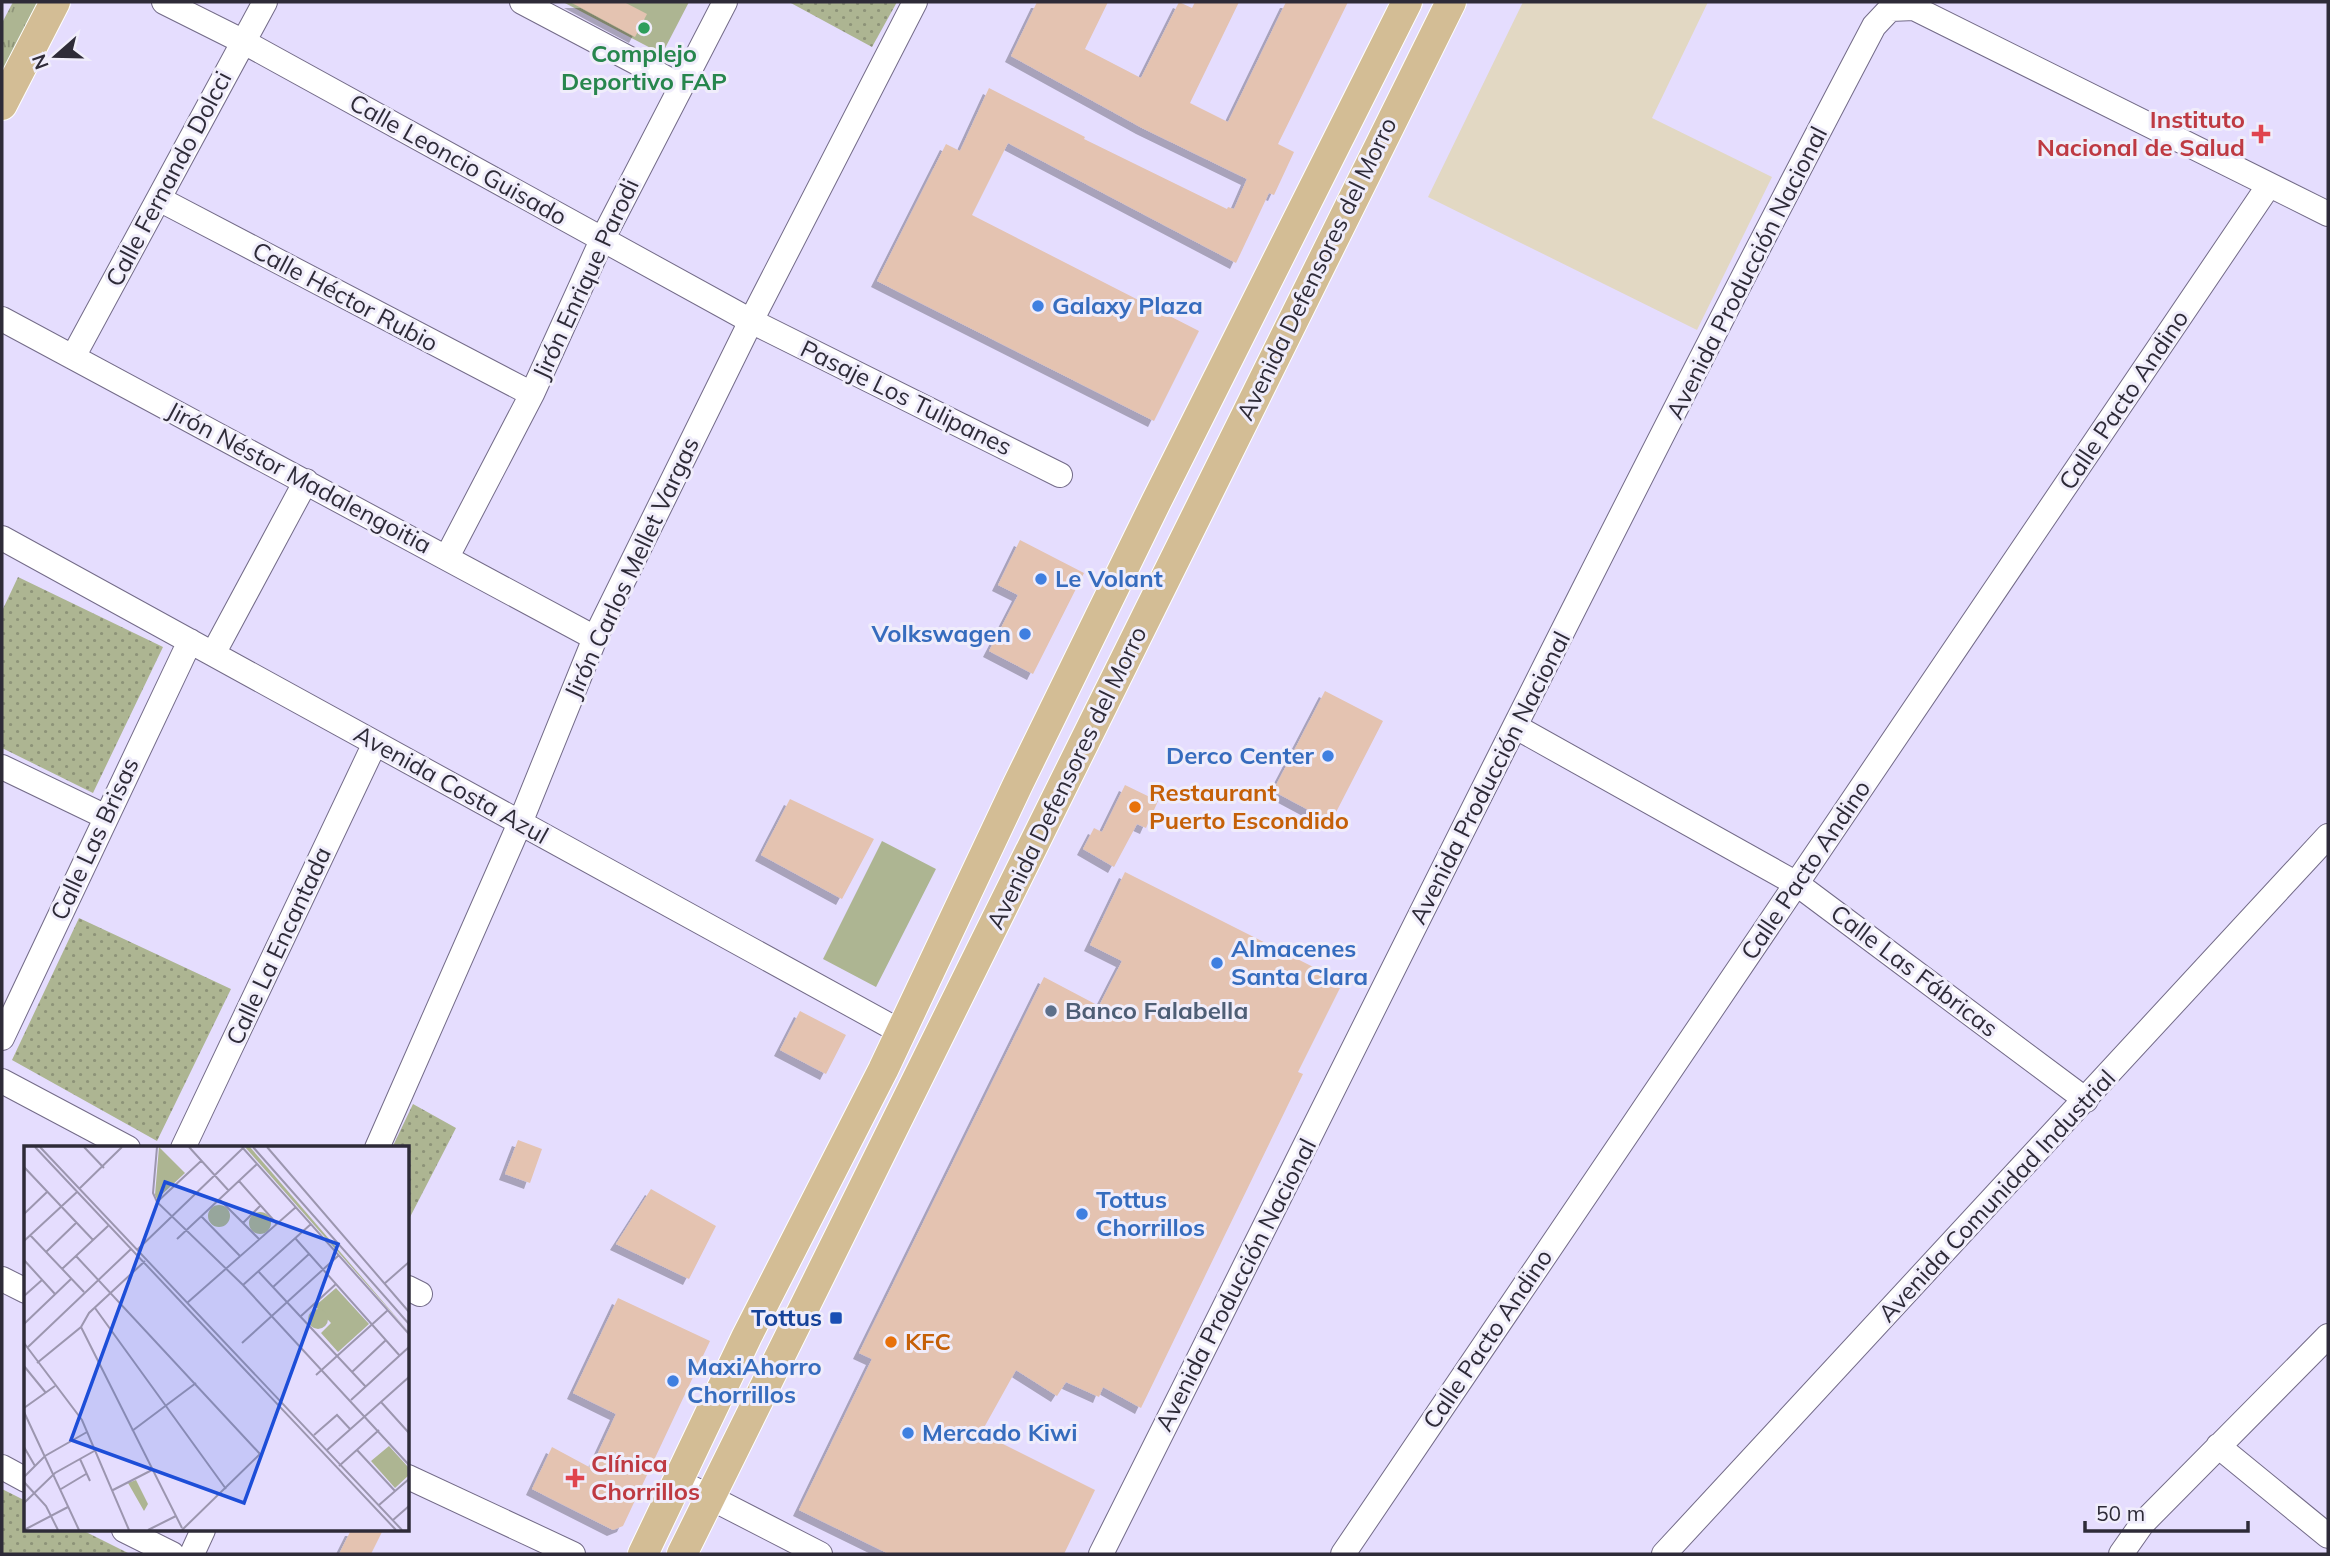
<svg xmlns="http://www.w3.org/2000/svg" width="2330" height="1556" font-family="Mulish,sans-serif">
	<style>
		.commercial { fill: #e2d8c3 }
		.grass { fill: url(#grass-tufts) }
		.park { fill: url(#park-dots) }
		.garden { fill: #adb592 }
		.building { fill: #e4c3b1; filter: url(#shadow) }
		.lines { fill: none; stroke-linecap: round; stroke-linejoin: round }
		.minor-casing { stroke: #736b88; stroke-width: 26 }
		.major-casing { stroke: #fff; stroke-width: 32 }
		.minor { stroke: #fff; stroke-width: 24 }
		.major { stroke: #d3bd95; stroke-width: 30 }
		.leisure-dot { fill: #2e9e5b; stroke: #f0edfb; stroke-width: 2.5 }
		.health-dot { fill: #e0444e; stroke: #f0edfb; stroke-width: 2.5 }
		.shop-dot { fill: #3f7fe0; stroke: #f0edfb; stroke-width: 2.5 }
		.food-dot { fill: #e8710a; stroke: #f0edfb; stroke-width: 2.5 }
		.service-dot { fill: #5c6f8a; stroke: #f0edfb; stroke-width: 2.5 }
		.transit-dot { fill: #1a4fb4; stroke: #f0edfb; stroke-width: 2.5 }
		.labels { text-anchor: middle; stroke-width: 6; stroke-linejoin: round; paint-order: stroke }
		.leisure-label { font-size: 24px; font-weight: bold; fill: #27864d; stroke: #f0edfb }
		.health-label { font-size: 24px; font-weight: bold; fill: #be3a42; stroke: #f0edfb; text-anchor: end }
		.street-label { font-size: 24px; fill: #2e2b38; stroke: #f0edfb }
		.shop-label { font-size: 24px; font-weight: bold; fill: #366cbe; stroke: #f0edfb; text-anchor: start }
		.food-label { font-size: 24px; font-weight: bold; fill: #c56008; stroke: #f0edfb; text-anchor: start }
		.service-label { font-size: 24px; font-weight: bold; fill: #4e5e75; stroke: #f0edfb; text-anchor: start }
		.transit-label { font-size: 24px; font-weight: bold; fill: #164399; stroke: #f0edfb; text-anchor: end }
		.inset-road { fill: none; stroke: #9c96af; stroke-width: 2 }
		.view { fill: #1d4ed8; fill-opacity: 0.15; stroke: #1d4ed8; stroke-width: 3.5 }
		.inset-edge { fill: none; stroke: #2e2b38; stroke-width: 3.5 }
	</style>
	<defs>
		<pattern id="grass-tufts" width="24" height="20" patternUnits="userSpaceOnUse" patternTransform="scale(1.75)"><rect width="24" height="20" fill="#adb592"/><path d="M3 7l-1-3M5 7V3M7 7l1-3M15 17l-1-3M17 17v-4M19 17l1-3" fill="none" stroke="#8d9378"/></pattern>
		<pattern id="park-dots" width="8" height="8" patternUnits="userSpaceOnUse" patternTransform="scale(1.75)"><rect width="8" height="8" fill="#adb592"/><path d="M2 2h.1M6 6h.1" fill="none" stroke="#8d9378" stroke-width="1.8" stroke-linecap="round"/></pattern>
		<filter id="shadow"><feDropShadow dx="-6" dy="6" stdDeviation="0" flood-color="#0004"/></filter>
	</defs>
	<rect width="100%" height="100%" fill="#e5ddfe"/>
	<path class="commercial" d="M1523,2h185l-56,116 120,59 -75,153 -269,-133z"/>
	<path class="grass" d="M13,2h32l-43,81v-60z"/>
	<path class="park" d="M789,2h108l-25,45z
		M18,577l145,70 -70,146 -91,-45v-137z
		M79,918l152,71 -74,152 -145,-81z
		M413,1104l43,24 -48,93v-73h-16z
		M2,1489l24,12v29h56l48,24h-128z"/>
	<path class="garden" d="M563,2h126l-27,52z
		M882,841l54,28 -60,118 -53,-28z"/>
	<path class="building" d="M570,2h54l23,12 -12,23z
		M1037,2h71l-23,47 56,29 38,-76 13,6 3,-6h44l-49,101 38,19 58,-120h62l-70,142 16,8 -20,43 -5,-2 -33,70 -228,-120 -36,72 227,116 -45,90 -277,-140 69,-137 14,7 29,-63 96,49 -1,2 143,70 1,-2 6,2 13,-30 -105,-51 -131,-72z
		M1020,540l64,33 -51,101 -44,-23 29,-56 -20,-10z
		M1325,691l58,30 -52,101 -58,-31z
		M1125,785l33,16 -12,27 -9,-4 -23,43 -31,-18 11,-21 8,4z
		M790,799l84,40 -32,60 -81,-44z
		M1125,872l218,110 -45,90 5,2 -162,334 -38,-21 -4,10 -33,-15 -9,14 -41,-26 -35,63 114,57 -31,64h-175l-90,-44 73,-151 -13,-6 185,-376 55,29 23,-45 -32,-16z
		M800,1011l46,24 -20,39 -46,-24z
		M518,1140l24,9 -12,34 -25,-9z
		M651,1189l65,37 -27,53 -73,-35z
		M618,1298l92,43 -87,185 -10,4 -81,-41 20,-42 39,21 25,-54 -43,-21z
		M351,1530h32l-12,24h-32z"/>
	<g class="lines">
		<defs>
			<path id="minor" d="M164,2l80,40 507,279 309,154
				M522,2l159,84
				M159,199l373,195
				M2,319l593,319
				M73,357l192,-355
				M2,538l899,494
				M447,557l85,-163 70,-154 123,-238
				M213,654l93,-173
				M1516,727l281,157 289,216
				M2,767l104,50
				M2,1038l188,-397
				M2,1081l126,67
				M183,1148l192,-405
				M377,1148l143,-325 75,-185 156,-317 164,-319
				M2,1279l24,12
				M408,1288l12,6
				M2218,1446l110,90
				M2,1467l24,13
				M408,1477l165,77
				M678,1481l142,73
				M124,1530l48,24
				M192,1554l11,-24
				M1101,1554c256,-510 507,-1023 773,-1528l16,-17 24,-1 414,206
				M1343,1554l926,-1369
				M1664,1554l664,-718
				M2121,1554l21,-30 186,-188"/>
			<path id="major" d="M2,105l53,-103
				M643,1554l104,-218 136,-266 135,-286 138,-282 251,-500
				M682,1554l769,-1552"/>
		</defs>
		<use href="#minor" class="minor-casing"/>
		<use href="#major" class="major-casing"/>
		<use href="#minor" class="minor"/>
		<use href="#major" class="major"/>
	</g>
	<circle class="leisure-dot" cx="644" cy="28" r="7"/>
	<g class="health-dot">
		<path d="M2257.5 123.5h7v7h7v7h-7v7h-7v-7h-7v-7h7z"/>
		<path d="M571.5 1467.5h7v7h7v7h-7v7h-7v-7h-7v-7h7z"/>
	</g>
	<g class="shop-dot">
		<circle cx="1038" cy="306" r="7"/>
		<circle cx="1041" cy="579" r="7"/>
		<circle cx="1025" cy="634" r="7"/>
		<circle cx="1328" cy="756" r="7"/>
		<circle cx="1217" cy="963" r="7"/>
		<circle cx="1082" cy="1214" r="7"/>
		<circle cx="673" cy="1381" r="7"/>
		<circle cx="908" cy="1433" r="7"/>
	</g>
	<g class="food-dot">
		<circle cx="1135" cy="807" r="7"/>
		<circle cx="891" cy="1342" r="7"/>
	</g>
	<circle class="service-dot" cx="1051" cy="1011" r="7"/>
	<rect class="transit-dot" x="829" y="1311" width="14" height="14" rx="3.5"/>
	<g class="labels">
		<g class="leisure-label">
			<text x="644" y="62">Complejo<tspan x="644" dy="28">Deportivo FAP</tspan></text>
		</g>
		<g class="health-label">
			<text x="2245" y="128">Instituto<tspan x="2245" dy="28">Nacional de Salud</tspan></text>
			<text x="591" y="1472" text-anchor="start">Clínica<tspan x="591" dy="28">Chorrillos</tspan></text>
		</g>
		<g class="street-label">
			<text transform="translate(458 160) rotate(29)" y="8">Calle Leoncio Guisado</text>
			<text transform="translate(169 179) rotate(-62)" y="8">Calle Fernando Dolcci</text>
			<text transform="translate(1317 269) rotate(-64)" y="8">Avenida Defensores del Morro</text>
			<text transform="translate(1747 273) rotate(-63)" y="8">Avenida Producción Nacional</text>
			<text transform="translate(586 279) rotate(-65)" y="8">Jirón Enrique Parodi</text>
			<text transform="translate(345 297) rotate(28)" y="8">Calle Héctor Rubio</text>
			<text transform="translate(906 398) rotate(26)" y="8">Pasaje Los Tulipanes</text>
			<text transform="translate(2124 400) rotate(-56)" y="8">Calle Pacto Andino</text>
			<text transform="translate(299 478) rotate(28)" y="8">Jirón Néstor Madalengoitia</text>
			<text transform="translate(632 568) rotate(-65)" y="8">Jirón Carlos Mellet Vargas</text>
			<text transform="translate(1067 778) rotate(-64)" y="8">Avenida Defensores del Morro</text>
			<text transform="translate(1490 778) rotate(-63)" y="8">Avenida Producción Nacional</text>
			<text transform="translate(451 785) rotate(29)" y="8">Avenida Costa Azul</text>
			<text transform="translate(95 839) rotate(-65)" y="8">Calle Las Brisas</text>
			<text transform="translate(1806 870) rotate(-56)" y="8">Calle Pacto Andino</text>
			<text transform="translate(279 946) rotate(-65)" y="8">Calle La Encantada</text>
			<text transform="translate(1914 971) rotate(37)" y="8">Calle Las Fábricas</text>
			<text transform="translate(1997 1196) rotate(-47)" y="8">Avenida Comunidad Industrial</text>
			<text transform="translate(1236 1285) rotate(-63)" y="8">Avenida Producción Nacional</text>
			<text transform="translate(1488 1339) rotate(-56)" y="8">Calle Pacto Andino</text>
		</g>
		<g class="shop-label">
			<text x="1052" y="314">Galaxy Plaza</text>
			<text x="1055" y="587">Le Volant</text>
			<text x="1011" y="642" text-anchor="end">Volkswagen</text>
			<text x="1314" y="764" text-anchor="end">Derco Center</text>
			<text x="1231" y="957">Almacenes<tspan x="1231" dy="28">Santa Clara</tspan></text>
			<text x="1096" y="1208">Tottus<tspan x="1096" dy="28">Chorrillos</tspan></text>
			<text x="687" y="1375">MaxiAhorro<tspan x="687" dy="28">Chorrillos</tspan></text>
			<text x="922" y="1441">Mercado Kiwi</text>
		</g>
		<g class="food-label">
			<text x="1149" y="801">Restaurant<tspan x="1149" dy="28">Puerto Escondido</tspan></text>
			<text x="905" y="1350">KFC</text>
		</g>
		<g class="service-label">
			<text x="1065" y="1019">Banco Falabella</text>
		</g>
		<g class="transit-label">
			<text x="822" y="1326">Tottus</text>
		</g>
	</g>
	<g transform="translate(24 1146)">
		<rect width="385" height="385" fill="#e5ddfe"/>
		<path d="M221,1h5l159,185z" fill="#adb592"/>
		<path d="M135,1l26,26 -28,26 -2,-4zM184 70a11 11 0 1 1 22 0a11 11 0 1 1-22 0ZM225 77a11 11 0 1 1 22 0a11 11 0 1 1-22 0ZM312,142l33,36 -31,28 -17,-19 10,-10 -16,-17zM365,300l20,22v7l-14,13 -24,-27zM112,334l12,24 -4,7 -16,-28z" fill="#adb592"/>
		<path d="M284 173a10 10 0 1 1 20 0a10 10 0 1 1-20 0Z" fill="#adb592"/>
		<path class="inset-road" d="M11,1l361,383M16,1l362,383M60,1l20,21M133,1l-4,46 4,9 86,83 166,180M165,1l40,44M218,1l167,187M229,1l156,177M243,1l142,165M0,21l69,73M215,35l38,43M55,43l43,-42M195,53l40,40M133,56l44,-41M0,68l23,-22M177,70l39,40M219,77l18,-18M6,89l54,57M271,92l105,118M153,93l80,-75M0,95l53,-49M113,104l106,-102M22,106l30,-29M52,110l184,198 -78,76M0,114l31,34M38,123l46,-43M234,125l108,116M360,138l25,-22M219,139l68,-61M249,141l36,-33M0,150l18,-16M163,157l109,-96M71,162l131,181M277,170l35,-32M0,178l47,-45M57,181l101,201M0,197l58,77 47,110M218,197l97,-88M4,201l103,-98M13,217l44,-36 8,-14 56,-52M0,220l22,27M328,226l34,-32M292,229l72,-65M327,254l58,-53M357,256l28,31M0,262l31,-22M0,266l55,118M108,285l64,-48M290,289l23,-20 13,14M0,301l11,19M303,304l82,-73M333,304l38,41M56,313l10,22M315,320l40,-36M0,331l21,-21 42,-24M0,336l22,24 12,24M37,343l25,-15M89,344l39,-20M0,357l31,-30 41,-23M355,359l30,-26M369,374l16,-14M0,384l44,-23M124,384l28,-14"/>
		<path class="view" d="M141,36l173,62 -94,259 -173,-63z"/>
		<rect width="385" height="385" class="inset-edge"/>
	</g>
	<rect width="2330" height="1556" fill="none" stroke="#2e2b38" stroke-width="7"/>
	<g transform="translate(56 56) rotate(250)" stroke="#f0edfb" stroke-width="5" paint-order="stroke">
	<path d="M0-5L12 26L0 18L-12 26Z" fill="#2e2b38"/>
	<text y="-10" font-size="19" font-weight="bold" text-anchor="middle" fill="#2e2b38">N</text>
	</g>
	<path d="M2085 1521v10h163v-10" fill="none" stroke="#2e2b38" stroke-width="3.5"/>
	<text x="2096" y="1521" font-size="21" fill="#2e2b38" stroke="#f0edfb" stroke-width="5" paint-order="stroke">50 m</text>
</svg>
